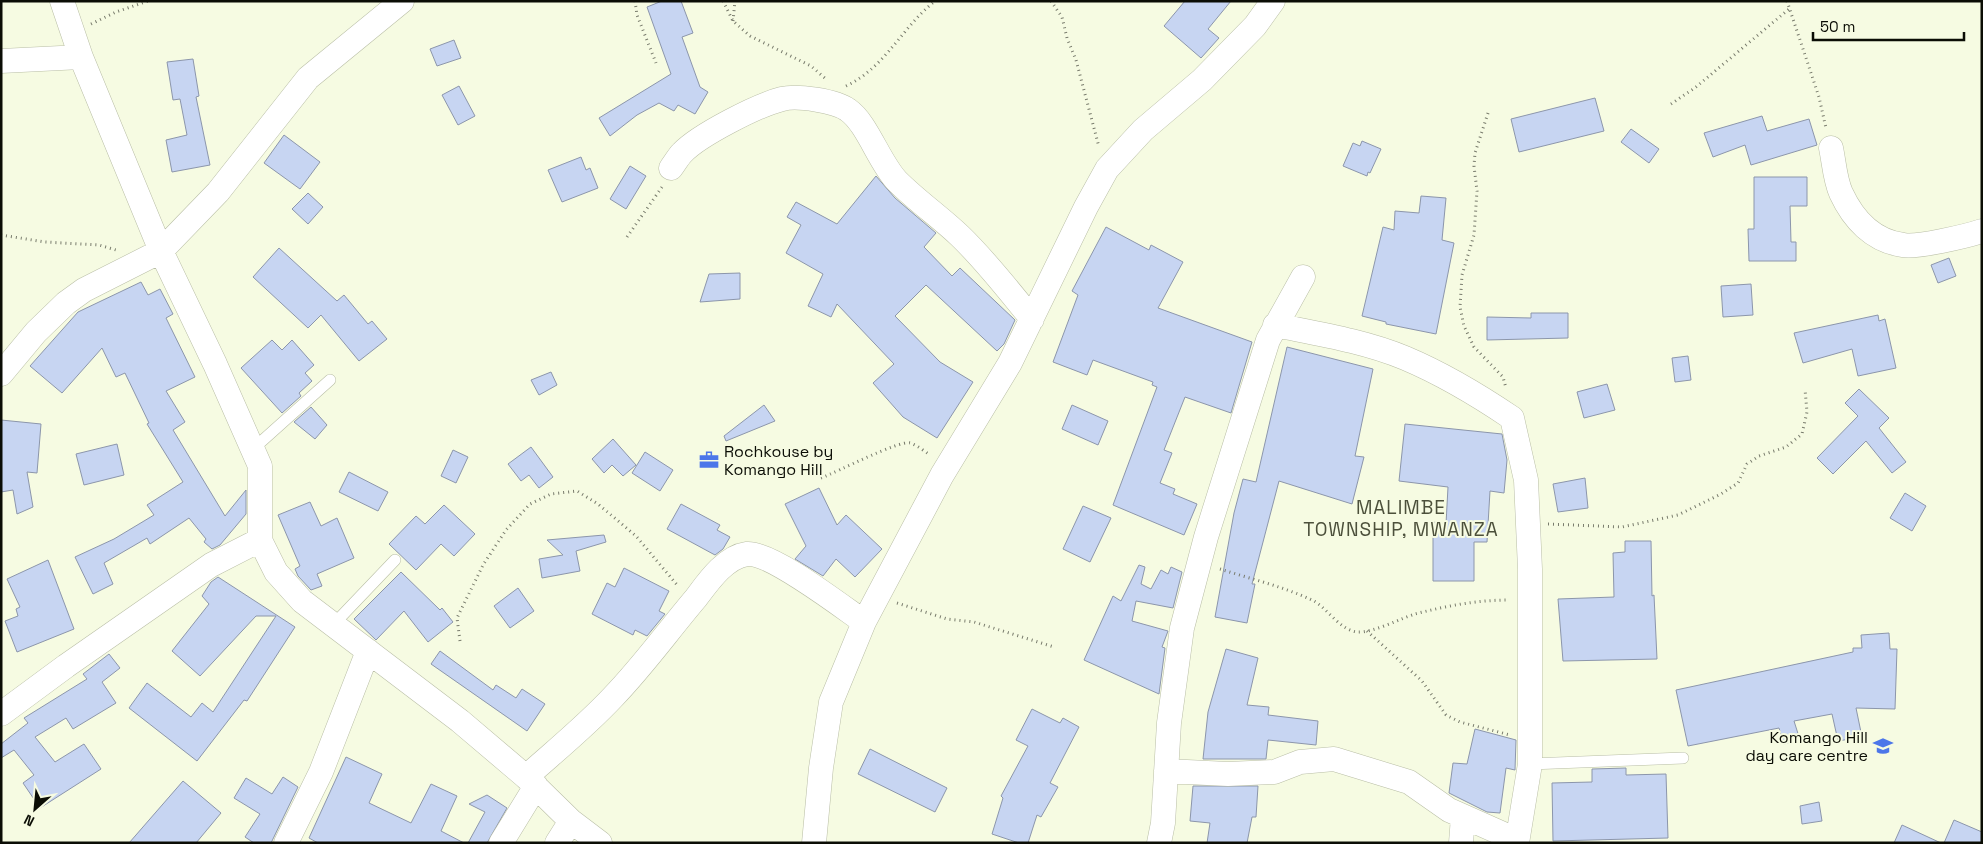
<svg xmlns="http://www.w3.org/2000/svg" width="1983" height="844" font-family="'Space Grotesk',sans-serif">
	<style>
		.building { fill: #c7d5f2; stroke: #8c96ab }
		.lines { fill: none; stroke-linecap: round; stroke-linejoin: round }
		.service-casing { stroke: #b9bea6; stroke-width: 12 }
		.minor-casing { stroke: #b9bea6; stroke-width: 25 }
		.path { stroke: #787b6c; stroke-width: 3; stroke-dasharray: 1 4; stroke-linecap: butt }
		.service { stroke: #fff; stroke-width: 11 }
		.minor { stroke: #fff; stroke-width: 24 }
		.labels { text-anchor: middle; stroke-width: 4; stroke-linejoin: round; paint-order: stroke }
		.poi-label { font-size: 16px; fill: #0b0d05; stroke: #f6fbe2; text-anchor: start }
		.quarter-label { font-size: 19px; letter-spacing: 1px; fill: #4c503b; stroke: #f6fbe2 }
	</style>
	<rect width="100%" height="100%" fill="#f6fbe2"/>
	<path class="building" d="M662,1h19l12,32 -11,4 18,50 8,5 -13,22 -17,-9 -4,6 -15,-8 -22,12 -27,21 -11,-18 72,-44 -24,-67z
		M1185,1h46l-23,28 11,9 -18,20 -37,-32z
		M454,40l7,18 -24,8 -7,-17z
		M193,59l6,37 -3,1 14,68 -38,7 -6,-32 21,-5 -7,-36 -7,1 -6,-38z
		M459,86l16,30 -17,9 -16,-30z
		M1595,98l9,33 -85,21 -8,-33z
		M1762,116l5,15 42,-12 8,26 -66,20 -6,-20 -32,12 -9,-24z
		M1631,129l28,20 -10,14 -28,-21z
		M284,135l36,27 -20,27 -36,-26z
		M1362,141l19,8 -11,24 -2,-1 -1,4 -24,-10 10,-23 7,3z
		M581,157l5,13 4,-2 8,20 -36,14 -14,-32z
		M630,166l16,10 -20,33 -16,-10z
		M876,176l19,22 41,35 -12,14 28,29 8,-8 55,52 -11,24 -7,7 -71,-66 -31,31 45,46 33,20 -36,56 -34,-21 -30,-34 21,-19 -57,-60 -6,13 -23,-11 15,-32 -37,-21 15,-28 -14,-8 9,-15 41,22z
		M1754,177h53v29h-17l1,36h5v19h-47l-1,-32h6z
		M308,193l15,14 -15,17 -16,-15z
		M1421,196l25,2 -4,42 12,3 -18,91 -50,-10v-2l-24,-6 21,-89 11,3 1,-19 24,2z
		M1106,227l43,23 2,-5 32,17 -25,46 94,34 -21,71 -46,-16 -21,53 8,3 -12,30 15,6 -2,5 24,10 -13,31 -71,-30 44,-118 -5,-2 1,-3 -60,-22 -6,15 -34,-13 25,-67 -6,-4z
		M279,248l58,53 7,-6 24,29 4,-3 15,18 -28,22 -38,-46 -13,13 -55,-51z
		M1949,258l7,18 -18,7 -7,-18z
		M740,273v26l-40,3 9,-28z
		M141,282l7,13 12,-6 13,25 -7,4 29,59 -29,14 19,31 -12,8 52,86 21,-26v24l-26,31 -8,4 -8,-7 2,-3 -17,-21 -39,26 -3,-6 -43,25 9,21 -20,10 -18,-37 39,-18 40,-24 -7,-10 36,-23 -36,-58 2,-1 -24,-50 -9,4 -14,-29 -40,45 -32,-27 48,-54z
		M1751,284l2,31 -30,2 -2,-31z
		M1531,313h37v25l-81,2v-23l44,1z
		M1878,315l1,6 6,-2 11,49 -38,8 -6,-27 -49,14 -9,-30z
		M272,340l10,10 10,-10 22,25 -9,8 7,8 -13,12 2,3 -19,17 -41,-45z
		M1287,347l86,22 -18,87 9,1 -12,47 -73,-23 -27,103h3l-8,39 -32,-6 19,-104 9,-34 13,3z
		M1688,356l3,24 -16,2 -3,-24z
		M551,372l6,13 -18,10 -8,-15z
		M1607,384l8,26 -31,8 -7,-26z
		M1859,389l30,29 -10,10 27,34 -14,11 -26,-32 -33,33 -16,-16 41,-42 -13,-13z
		M764,405l11,16 -49,20 -2,-5z
		M1072,405l36,16 -10,24 -36,-16z
		M311,407l16,18 -12,14 -21,-17z
		M1,420l40,4 -4,49 -10,-1 6,35 -16,7 -4,-24 -12,2z
		M1405,424l97,10 5,26 -3,33 -14,-2 -3,51h-13v39h-41v-59l13,2 2,-37 -49,-6z
		M613,439l23,26 -13,11 -11,-11 -8,8 -12,-14z
		M117,444l7,31 -40,10 -8,-31z
		M531,447l22,30 -14,11 -10,-13 -8,6 -13,-17z
		M453,450l15,7 -12,26 -15,-7z
		M645,452l28,18 -13,21 -28,-18z
		M349,472l39,20 -10,19 -39,-19z
		M1585,478l3,30 -30,4 -5,-28z
		M819,488l18,37 9,-10 36,34 -27,28 -19,-18 -13,17 -28,-17 11,-13 -21,-42z
		M1905,493l21,13 -14,25 -22,-13z
		M310,502l11,24 16,-8 17,40 -37,16 5,12 -11,4 -13,-14 -3,-7 5,-3 -22,-51z
		M681,504l39,21 -3,5 13,7 -7,12 -8,6 -48,-26z
		M444,505l31,29 -21,22 -13,-12 -25,26 -27,-26 27,-28 9,8z
		M1083,506l28,12 -21,44 -27,-13z
		M604,535l2,7 -30,9 4,20 -38,7 -3,-19 24,-4 -16,-15z
		M1625,541h26l1,55 2,-1 3,64 -94,2 -5,-62 56,-2 -1,-44 12,-1z
		M48,560l26,69 -57,23 -12,-31 13,-5 -2,-7 4,-2 -13,-28z
		M1139,565l6,2 -4,17 10,5 10,-19 7,4 3,-7 11,5 -9,36 -37,-7 -4,20 36,10 -6,16 3,1 -6,46 -75,-34 29,-64 8,5z
		M624,568l45,23 -10,20 6,3 -18,22 -12,-6 -2,5 -41,-21 15,-31 8,4z
		M401,572l39,38 2,-2 11,14 -25,20 -24,-31 -28,29 -22,-21z
		M218,577l77,50 -48,74 -3,-1 -47,61 -68,-53 18,-25 44,34 11,-14 11,9 63,-96h-20l-56,60 -28,-25 37,-47 -7,-8 9,-14z
		M518,588l16,23 -24,17 -16,-22z
		M1889,633l1,16h7l-2,60 -39,-1 6,29 -24,4 -6,-27 -38,7 6,19 -16,4 -5,-16 -91,18 -12,-56 177,-38v-4h9l-1,-13z
		M1226,649l32,9 -11,47 22,2 -1,8 50,6 -2,24 -48,-5 -2,19h-63l5,-47z
		M440,651l53,39 3,-5 20,13 6,-9 23,15 -18,27 -96,-67z
		M109,654l11,14 -18,14 14,21 -43,26 -7,-11 -31,19 20,25 29,-18 17,25 -61,39 -17,-25 11,-8 -20,-25 -13,8v-14l27,-21 -4,-5 63,-39 -4,-5z
		M1032,709l28,14 3,-5 16,9 -29,56 8,4 -17,30 -4,-2 -9,28h-9l-27,-9 11,-36 -2,-2 27,-50 -12,-6z
		M1475,729l41,11 -1,30 -9,-2 -6,45 -13,-1 -38,-19 4,-30 14,1z
		M870,749l77,39 -12,24 -77,-38z
		M346,757l36,17 -13,29 42,20 20,-39 26,12 -16,35 23,12h-146l-9,-5z
		M1626,768v7l40,-1 2,64 -115,3 -1,-58 40,-1v-13z
		M283,777l15,10 -27,56h-17l-9,-6 15,-23 -26,-16 12,-20 26,16z
		M183,781l38,32 -25,30h-67z
		M1193,786h65l-2,31h-4l-5,26h-40l3,-20 -20,-2z
		M487,795l20,13 -20,35h-19l17,-31 -16,-8z
		M1819,802l3,19 -20,3 -2,-18z
		M1954,820l28,12v11h-38z
		M1902,825l39,18h-47z"/>
	<g class="lines">
		<defs>
			<path id="service" d="M253,449l77,-69
				M333,625l62,-65
				M1530,764l153,-6"/>
			<path id="minor" d="M62,1l19,56 80,194 54,113 45,102v74l16,32 26,29 158,120 66,56 45,44 29,22
				M1,61l80,-4
				M1831,148c3,14 4,32 10,45 12,26 32,48 62,52 13,3 64,-9 79,-14
				M671,168c4,-5 7,-11 11,-15 17,-18 76,-48 100,-54 15,-4 54,2 66,11 19,13 31,52 49,71 20,20 43,36 63,55 27,26 49,55 72,83
				M1,374l35,-42 30,-29 18,-13 77,-39 57,-59 90,-114 94,-77
				M1,714l65,-48 145,-101 49,-25
				M1166,771l62,3 46,-2 26,-10 34,-3 75,23 40,28 54,24 14,9 13,-79v-195l-4,-89 -14,-62c-34,-23 -69,-44 -107,-60 -41,-17 -86,-24 -130,-33
				M526,777c29,-26 60,-51 87,-80 30,-31 55,-66 83,-99 12,-16 29,-41 51,-44 24,-2 94,52 117,68
				M286,843l35,-71 47,-121
				M501,843l35,-57
				M557,843l14,-22
				M814,843l7,-75 10,-66 33,-80 78,-147 68,-112 76,-156 21,-38 36,-39 59,-50 53,-54 18,-25
				M1159,843l4,-20 6,-100 13,-95 24,-91 62,-197 35,-63
				M1461,843l2,-26"/>
		</defs>
		<use href="#service" class="service-casing"/>
		<use href="#minor" class="minor-casing"/>
		<path class="path" d="M635,1l2,14 19,48
			M723,1l10,20 17,15 61,30 15,13
			M1051,1l11,16 5,21 9,22 23,87
			M1787,1l32,96 7,31
			M733,21l2,-20
			M91,24l25,-12 32,-11
			M846,86c40,-19 56,-59 89,-85
			M1671,104l25,-17 93,-78
			M1488,113l-13,40 -1,13 3,25 -3,44 -12,40 -2,32 4,19 10,21 29,30 3,11
			M1,235l44,7 54,3 17,5
			M627,237l35,-50
			M821,478c16,-6 78,-38 89,-35 7,2 14,8 20,12
			M1548,524l74,3 56,-12 43,-21 17,-11 9,-19 12,-8 27,-9 16,-13 5,-22 -2,-23
			M1220,569c31,10 65,18 94,32 14,8 26,29 43,31 16,1 42,-13 58,-18 31,-8 62,-14 94,-14
			M897,603l50,16 27,3 80,25
			M1367,631l55,50 24,34 14,7 50,13
			M460,641l-3,-23 26,-53 23,-35 24,-26 21,-10 26,-3 21,13 38,32 42,50"/>
		<use href="#service" class="service"/>
		<use href="#minor" class="minor"/>
	</g>
	<defs>
		<symbol id="office-bare" viewBox="-9 -9 18 18"><path d="M-6-3h4V-5.5h4V-3h4V5H-6ZM-1-4.5V-3h2v-1.5ZM-6 0V1H6V0Z" fill="#4c76e9" stroke="#f6fbe2" stroke-width="2.5" paint-order="stroke"/></symbol>
		<symbol id="school-bare" viewBox="-9 -9 18 18"><path d="M0-5L7-2L0 1L-7-2ZM-4 1L0 2.5L4 1V4Q0 6-4 4Z" fill="#4c76e9" stroke="#f6fbe2" stroke-width="2.5" paint-order="stroke"/></symbol>
	</defs>
	<g fill-rule="evenodd">
		<use href="#office-bare" x="695" y="446" width="28" height="28"/>
		<use href="#school-bare" x="1869" y="732" width="28" height="28"/>
	</g>
	<g class="labels">
		<g class="poi-label">
			<text x="724" y="457">Rochkouse by<tspan x="724" dy="18">Komango Hill</tspan></text>
			<text x="1868" y="743" text-anchor="end">Komango Hill<tspan x="1868" dy="18">day care centre</tspan></text>
		</g>
		<g class="quarter-label">
			<text x="1401" y="514">MALIMBE<tspan x="1401" dy="22">TOWNSHIP, MWANZA</tspan></text>
		</g>
	</g>
	<rect width="1983" height="844" fill="none" stroke="#0b0d05" stroke-width="5"/>
	<g transform="translate(35 809) rotate(207)" stroke="#f6fbe2" stroke-width="4" paint-order="stroke">
	<path d="M0-4L9 19L0 12L-9 19Z" fill="#0b0d05"/>
	<text y="-8" font-size="14" font-weight="bold" text-anchor="middle" fill="#0b0d05">N</text>
	</g>
	<path d="M1813 32v8h151v-8" fill="none" stroke="#0b0d05" stroke-width="2.5"/>
	<text x="1820" y="32" font-size="15" fill="#0b0d05" stroke="#f6fbe2" stroke-width="4" paint-order="stroke">50 m</text>
</svg>
